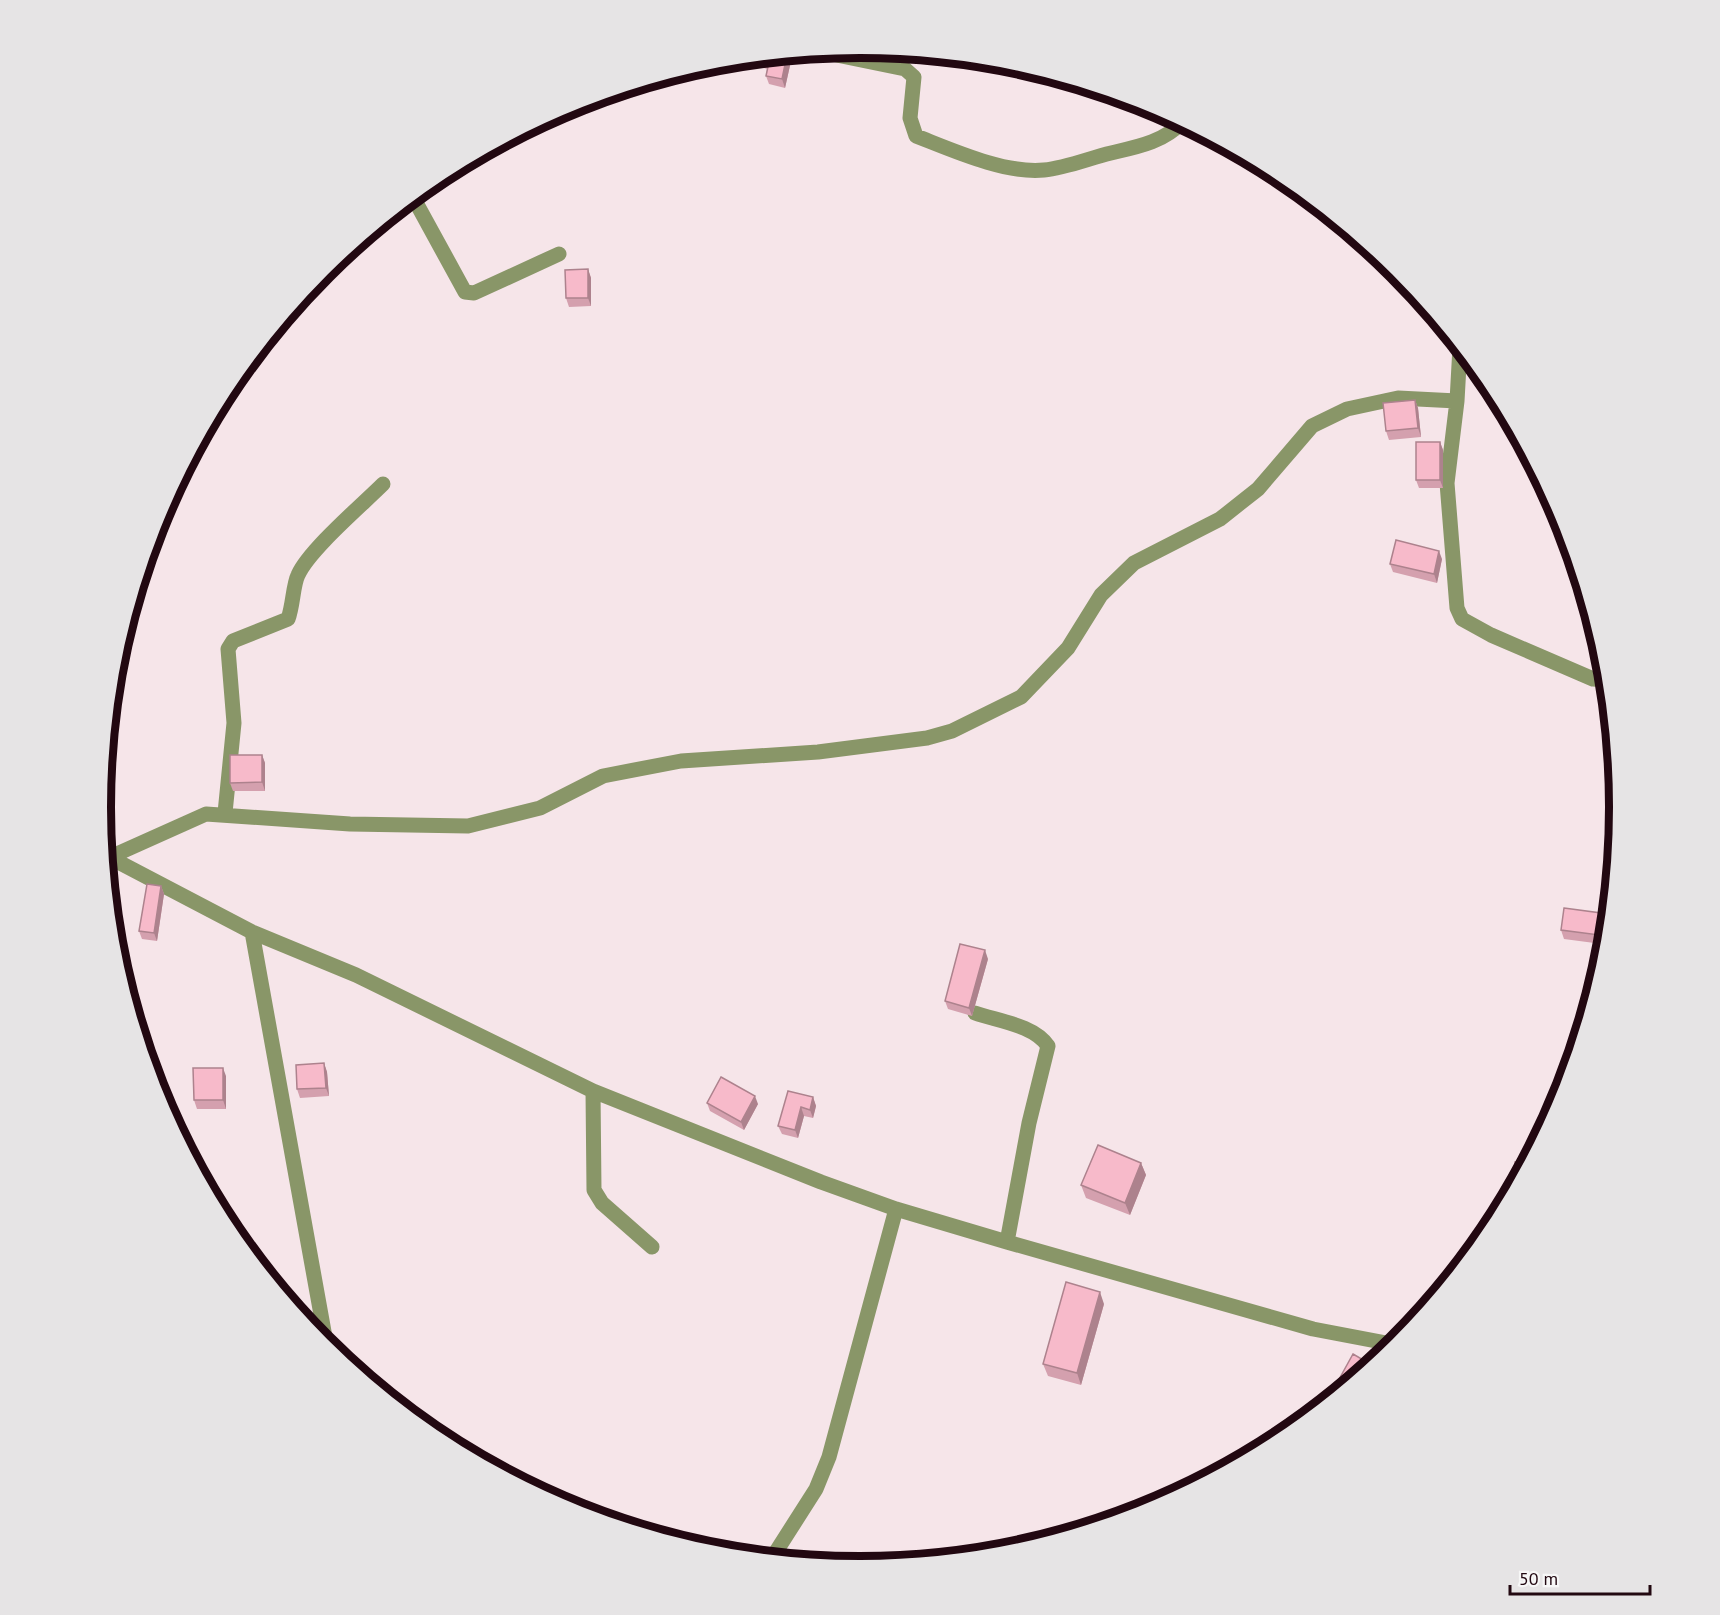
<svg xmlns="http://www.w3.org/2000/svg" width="1720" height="1615" font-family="'PT Sans',sans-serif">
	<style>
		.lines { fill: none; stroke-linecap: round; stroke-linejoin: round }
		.minor { stroke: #899668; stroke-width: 15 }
		.wall { fill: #d4a0ae }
		.shaded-wall { fill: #ad828d }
		.building { fill: #f7baca; stroke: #ad828d; stroke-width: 1.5 }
		.rim { fill: none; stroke: #220811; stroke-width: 8 }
	</style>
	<rect width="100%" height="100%" fill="#f6e5e9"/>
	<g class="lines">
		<path class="minor" d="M822,52l83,17 9,8 -4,41 6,18c36,14 89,38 128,34 22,-2 46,-12 67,-17 26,-6 53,-11 71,-31
			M413,197l52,95 9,1 85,-39
			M1460,347l-3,54 -10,82 10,125 5,11 29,16 102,44 14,1
			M225,813l9,-90 -6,-74 5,-8 55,-22c5,-13 5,-34 10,-44 11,-25 64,-70 85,-91
			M105,855l147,77 104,43 237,116 228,91 75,27 111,33 306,87 84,16
			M110,857l96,-43 144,10 118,2 72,-18 63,-32 78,-15 137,-9 109,-14 25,-7 69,-34 47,-49 33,-53 33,-32 86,-44 38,-30 54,-63 35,-17 51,-11 59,3
			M252,932l75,416
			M975,1013c23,8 59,12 73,33l-19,77 -22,119
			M593,1091l1,99 8,13 50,44
			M493,1469l25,13
			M772,1558l44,-69 13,-32 67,-248"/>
	</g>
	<path class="wall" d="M761,60l30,1 -6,27 -16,-4 -3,-8 1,-7 -3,-1z
		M588,269l3,9v28l-22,1 -3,-9z
		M1415,400l3,8 3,29 -32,3 -3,-9z
		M1440,442l3,8v38h-24l-3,-8z
		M1442,559l-5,24 -44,-11 -3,-8z
		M262,755l3,8v28h-32l-3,-8z
		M161,886l3,8 -7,47 -15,-2 -3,-8z
		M1605,921l-3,23 -38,-5 -3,-9z
		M988,959l-16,57 -24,-7 -3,-8z
		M324,1063l3,9 2,24 -29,2 -3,-9z
		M226,1076v33h-29l-3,-9z
		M813,1097l3,9 -3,12 -9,-2 -6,22 -16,-4 -4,-8z
		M707,1103l51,1 -14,26 -34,-19z
		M1141,1163l5,12 -16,40 -44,-17 -5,-13z
		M1104,1304l-23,81 -33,-9 -5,-12z
		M1372,1365l-32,26 -3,-8z"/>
	<path class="shaded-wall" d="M787,55h2l2,6 -6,27 -3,-9z
		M588,269l3,9v28l-3,-8z
		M1415,400l3,8 3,29 -3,-9z
		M1440,442l3,8v38l-3,-8z
		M1439,551l3,8 -5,24 -3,-9z
		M262,755l3,8v28l-3,-9z
		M161,886l3,8 -7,47 -3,-8z
		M1601,913l4,8 -3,23 -3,-9z
		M985,950l3,9 -16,57 -3,-8z
		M324,1063l3,9 2,24 -3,-8z
		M223,1068l3,8v33l-3,-9z
		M755,1096l3,8 -14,26 -3,-8z
		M813,1097l3,9 -3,12 -3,-8z
		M801,1107l3,9 -6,22 -3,-8z
		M1141,1163l5,12 -16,40 -5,-12z
		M1100,1292l4,12 -23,81 -4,-12z"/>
	<path class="building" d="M787,55l-5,24 -16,-3 3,-14 -8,-2v-2z
		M588,269v29h-22l-1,-28z
		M1415,400l3,28 -32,3 -3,-28z
		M1416,442h24v38h-24z
		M1396,540l43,11 -5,23 -44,-10z
		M230,755h32v27l-32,1z
		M147,884l14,2 -7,47 -15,-2z
		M1564,908l37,5 -2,22 -38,-5z
		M960,944l25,6 -16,58 -24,-7z
		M324,1063l2,25 -29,1 -1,-24z
		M193,1068h30v32h-29z
		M721,1077l34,19 -14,26 -34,-19z
		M788,1091l25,6 -3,13 -9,-3 -6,23 -17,-4z
		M1098,1145l43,18 -16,40 -44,-18z
		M1515,1162h13l-13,24z
		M1066,1282l34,10 -23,81 -34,-9z
		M1353,1354l19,11 -27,23 -8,-5z"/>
	<path d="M0 0H1720V1615H0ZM111 807a749 749 0 1 1 1498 0a749 749 0 1 1-1498 0Z" fill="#e6e4e5" fill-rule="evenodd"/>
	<path class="rim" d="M111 807a749 749 0 1 1 1498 0a749 749 0 1 1-1498 0Z"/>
	<path d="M1510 1585v9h140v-9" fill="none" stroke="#220811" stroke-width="3"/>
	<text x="1519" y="1585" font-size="18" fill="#220811" stroke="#f7f7f7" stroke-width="4.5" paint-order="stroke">50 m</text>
</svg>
